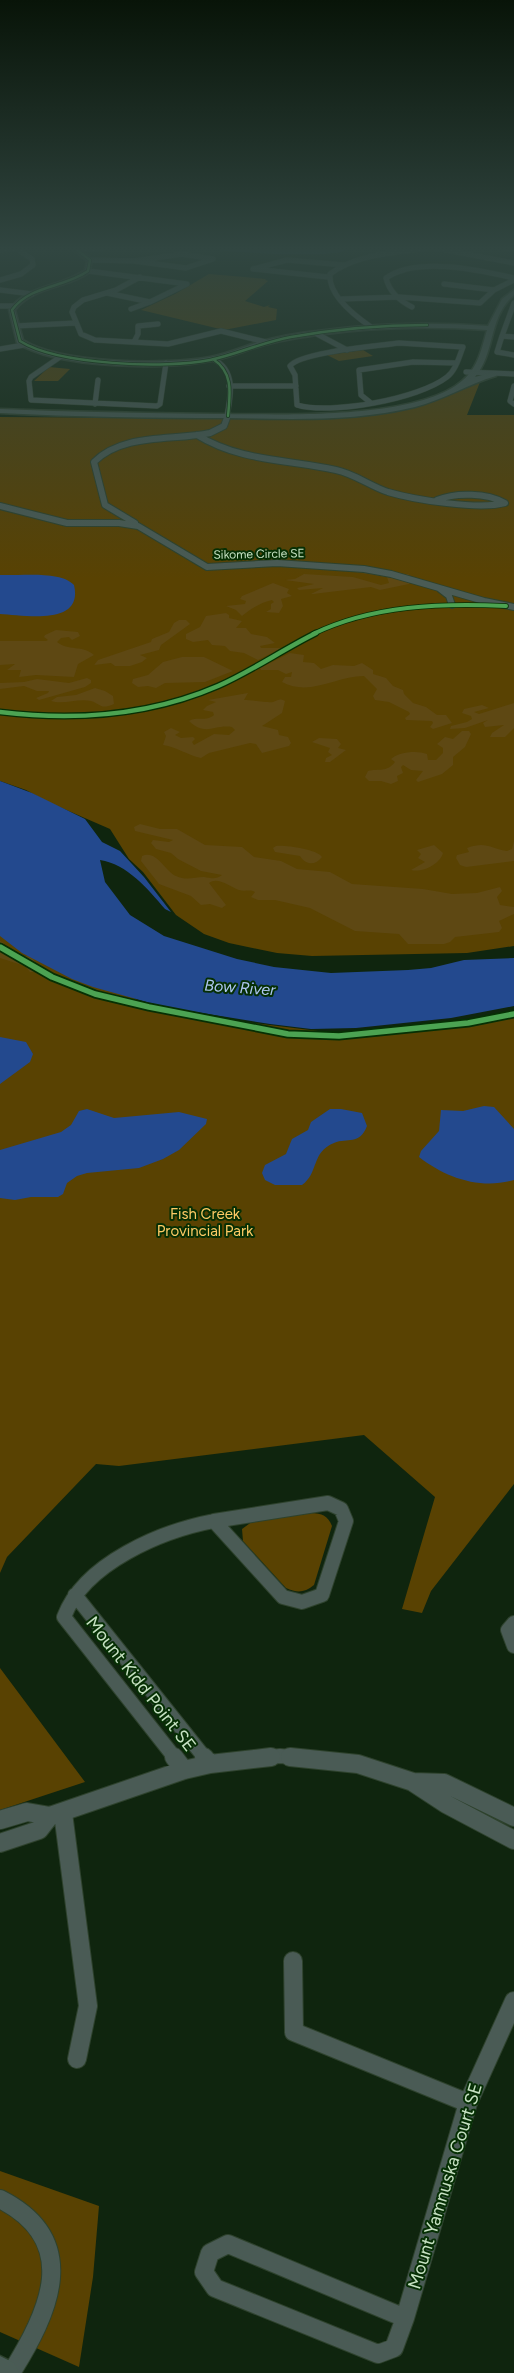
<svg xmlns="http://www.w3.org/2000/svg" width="514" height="2373" font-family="Figtree,sans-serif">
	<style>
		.green { fill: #594202 }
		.forest { fill: #5e4813 }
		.water { fill: #23498e }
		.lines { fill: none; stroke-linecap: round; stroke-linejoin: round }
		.street-far3-casing { stroke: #2e422d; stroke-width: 6 }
		.street-far2-casing { stroke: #2e422d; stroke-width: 8 }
		.street-far1-casing { stroke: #2e422d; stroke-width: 16 }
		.street-casing { stroke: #2e422d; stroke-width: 20 }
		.secondary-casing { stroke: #2e422d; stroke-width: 3 }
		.street-far3 { stroke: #4a5b55; stroke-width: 5 }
		.street-far2 { stroke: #4a5b55; stroke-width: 6 }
		.street-far1 { stroke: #4a5b55; stroke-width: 14 }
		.street { stroke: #4a5b55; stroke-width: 18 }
		.secondary { fill: #4a5c55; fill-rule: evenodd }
		.cycleway-far3-casing { stroke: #062f04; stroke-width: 4 }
		.cycleway-far2-casing { stroke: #062f04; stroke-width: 5.5 }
		.cycleway-far1-casing { stroke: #062f04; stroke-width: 7 }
		.cycleway-casing { stroke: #062f04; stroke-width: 9 }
		.cycleway-far3 { stroke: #4ca352; stroke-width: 2.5 }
		.cycleway-far2 { stroke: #4ca352; stroke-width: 4 }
		.cycleway-far1 { stroke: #4ca352; stroke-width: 4.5 }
		.cycleway { stroke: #4ca352; stroke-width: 5.5 }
		.labels { text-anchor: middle; stroke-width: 4; stroke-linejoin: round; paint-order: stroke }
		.far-street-label { font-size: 12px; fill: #c7e2c3; stroke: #062f04 }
		.park-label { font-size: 15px; fill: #feca65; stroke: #062f04 }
		.water-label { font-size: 16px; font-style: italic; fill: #afc7f2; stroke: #062f04 }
		.near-street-label { font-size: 18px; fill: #c7e2c3; stroke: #062f04 }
	</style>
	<rect width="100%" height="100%" fill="#0f250e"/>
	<path class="green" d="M209,274l57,5 -1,1 3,1 -23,20 19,6 6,-2 -2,2 9,2 -1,11 -52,10 -83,-20 34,-16z
		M363,350l10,6 -34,5 -12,-6z
		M49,367l21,2 -12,12h-24z
		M482,377l-15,38h47v531l-47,7 -155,3 -35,-3 -48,-10 -25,-9 -28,-19 -33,-43 -14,-13 -19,-30 -62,-27 -22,-12 -26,-9v-364l297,2 37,-3 86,-12z
		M0,927l145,77 93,17 88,11h36l80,-8 72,-11v471l-83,107 -9,22 -20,-4 33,-112 -71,-62 -245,31 -23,-2 -89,93 -7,16z
		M311,1513c11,0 17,3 21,13l-18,59c-10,8 -17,8 -28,3l-43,-47 -1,-12 11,-8z
		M0,1668l85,114 -85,28z
		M0,2171l99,35 -6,71 -14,90 -79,-35z"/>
	<path class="forest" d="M360,571l48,3 4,3 -3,7 -29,6 -9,-3 -58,7h-2l12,-6 -24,2 -2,-2 17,-4 -29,-4 10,-1 9,-5 49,3 28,8 8,-2 -2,-6 -33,-5z
		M273,583l16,6 -2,4 5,3 -11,3 2,7 -4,7 -13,-1 5,-3v-5l3,-2 -2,-2c-10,2 -22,9 -30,16l-6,-6 -10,-4 19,-2 1,-3 -6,-2 2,-3z
		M226,613l3,2v3l13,3 -6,7h10l5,6 16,3 8,6 -15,3 1,2h21l-24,12 -14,-7 -14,-2 -5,-5 -13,-1 -4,-5 -15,2 -7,-3v-5l14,-7 6,-11z
		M179,620h7l4,4 -29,21 -2,5 -19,5 7,3 -5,4 -12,4h-15l-4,-3 -17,2 4,-5 53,-18 1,-3 17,-7 5,-9z
		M56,630l22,2 2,4 -8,4 -3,-3 -8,1 -4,4c11,9 26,3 37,13l-16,9 -4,13 -38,-2 -17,2 2,-7h-14l8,-6 -15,1v-24h46l2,-1 -4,-3 1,-2z
		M290,653l14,2 -1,7 11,1 7,6 12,-4 21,1 8,-3 11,7v4l13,4 7,8 10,4 1,4 9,9 13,4 11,8h9l6,8 -19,6 -3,-2 3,-4 -1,-2 -26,-1 -1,-2 5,-4 -1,-2 -20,-10 -14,-2 -2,-4 4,-7 -13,-13c-28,0 -54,21 -82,6l3,-5h6l1,-5 -6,2 -8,-4h-17l-1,-2z
		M182,657h22l29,14 -28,11 -40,1 -9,5 -8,-2 -10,1 -6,-4 1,-4 15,-4 15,-13z
		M87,678l4,2v3l-6,4 -46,13 -3,-2 12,-5 1,-2h-12l-13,-5 -24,3v-6l24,-1 13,-3 32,4z
		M95,688l10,3 8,5 1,8c-14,6 -13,0 -23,-3 -13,-3 -27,4 -40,0l6,-4 19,-2z
		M248,693l-4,7c6,0 26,3 29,2 6,-2 6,-4 12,-1l-3,12 -20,13 16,4 1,5 9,2 3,6 -2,3 -27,7 -6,-9 -6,-1 -41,10 -8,5c-14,-3 -24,-11 -38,-13l3,-9 -2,-4 7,-4 9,4 -5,3 6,3 12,-1 2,2 -3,3 2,3 20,-11 15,1 6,-5 -3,-3c-18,-3 -26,10 -43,-6 8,-5 17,1 25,-6l-1,-3 -10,-2 4,-4 9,-4 -8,-2z
		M514,703v25l-9,9h-15l2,-4 12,-8 -19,2 -2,-4 5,-3 -23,8 -15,1 1,-3 16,-4 5,-3 -1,-3 -9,-3 2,-4 18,-4 7,3 -15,4 5,2z
		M462,731h7l2,3 -6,13 -12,10v8l-11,9 -24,8 -2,-2 7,-9 -12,-1 -8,-5 -2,2 2,6 -6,3 1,5 -7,3 -10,-3h-12l-4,-4 3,-6c11,-3 18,2 27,-9l-4,-3c7,-7 26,-9 36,-5l1,6h8l7,-7v-5l-6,-4 8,-7 8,2z
		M319,738l18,1 4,5 -3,4 8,2 -16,12h-5l1,-4 6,-3 -4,-3 2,-4 -18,-6z
		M140,824l20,5h17l28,16 37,2 12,10 27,4 16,8 33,3 22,12 71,5 29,5 25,-1 23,-6 2,4 -5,6 3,8 14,2v7l-15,7 3,7 -3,4 -44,5 -5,5 -6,2h-36l-9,-10 -44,-3 -45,-23 -35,-8h-17l-7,-3 4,-5c-5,-3 -10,0 -16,-2 -9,-3 -21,-14 -30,-7l17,22 -4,3 -12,-4 -9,1 -10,-9 -32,-12 -18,-23 1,-5c14,-7 23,15 34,20 11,5 18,1 28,1 7,1 12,3 18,-2l-21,-4 -23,-12 -7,-6 -15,-4 -5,-6 2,-3 16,2 4,-2 -38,-9 -1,-4z
		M514,841v20l-48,6 -6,-2 -4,-7 1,-3 12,-3 -2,-4c19,-7 22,0 40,3l5,-2z
		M434,845l9,8c-3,11 -20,20 -32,17l14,-8 -7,-4 3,-4 -4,-4z
		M276,846c10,-1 40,3 46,11 -7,9 -16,8 -22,-1l-25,-4 -2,-4z
		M0,941l4,2 -1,6c5,11 15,8 25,7l5,3 9,13h-12l-5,-6 -25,-8z"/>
	<path class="water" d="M198,247h145l2,3c-9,9 -130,2 -147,-3z
		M0,575c19,1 61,-5 74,10 10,42 -51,30 -74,29z
		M0,781l32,12 53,26 17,23 18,9 24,26 27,35 -6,-3c-17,-20 -38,-45 -65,-49l5,22 25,33 34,21 73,23 37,8 57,6 77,-3 23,-2 33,-8 50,-2v48l-63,12 -95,10 -45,1 -41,-5 -105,-17 -72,-20 -21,-8 -50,-26 -22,-17z
		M0,1037l26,5 7,12 -3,8 -30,22z
		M484,1106l10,1 20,22v51c-33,10 -68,-2 -95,-23l2,-6 18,-20 2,-21 22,1z
		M87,1109l27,9 65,-6 28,7 -1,5 -27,26 -16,9 -24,9 -52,5 -10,3 -10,7 -4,11 -5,3h-27l-16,3 -15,-2v-48l61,-18 10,-7 8,-14z
		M330,1109h11l21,4 5,13c-8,20 -19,11 -33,17 -23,9 -15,30 -32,42h-27l-10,-5 -3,-7 3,-8 21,-11 6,-15 16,-9 3,-8z"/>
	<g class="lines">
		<defs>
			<path id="street-far3" d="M430,247l84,16
				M499,247l15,2
				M0,250l17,-1
				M78,250l31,-3
				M182,254l31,5 -27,9 -52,-7z
				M90,260l44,1
				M88,271l99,13 -37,18 -43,-9
				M140,277l-24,13 -33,10 -9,7 -2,5 9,22 14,6 73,4 53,-13 45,11
				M328,277l-75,-8 34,-9 57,5
				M0,280l21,-6 12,-9 -1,-6 -18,-12
				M444,284l50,6
				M0,290l32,4
				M342,299l57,-2 81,6 14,-13 20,-10
				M514,303l-12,33 12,1
				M0,306h14
				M412,307c-12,-6 -23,-16 -26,-29 31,-22 93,-8 128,0
				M131,309l19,-7
				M15,326l61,-3
				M371,327c-16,-11 -43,-32 -41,-53 30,-22 66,-20 101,-27
				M317,334l30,16
				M502,336l-5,16 17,3
				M134,342l4,-8v-8l20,-2
				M399,343l64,4c-4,10 -7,23 -16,30 -28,22 -117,38 -150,28l-2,-30 -5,-9c10,-14 89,-20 109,-23z
				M0,349l24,-4
				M60,357l-29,20 -2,4 2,19 126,6 3,-2 6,-41
				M213,359c23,11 18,36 14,57
				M466,372l48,2
				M229,386h67
				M514,386l-4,15 4,3
				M371,403l-10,-8 -2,-25 54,-8 44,1
				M95,404l3,-24"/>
			<path id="street-far2" d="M197,435c44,27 91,24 139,35 19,4 34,16 52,22 27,8 91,18 117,11 -18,-10 -49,-11 -68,-3
				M0,506l67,17h52l19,3 69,41 70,-4 87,6 27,5 93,27 30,6
				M135,523l-30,-18 -11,-43c29,-29 78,-21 116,-29l14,-7 4,-11
				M440,589l9,7 3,9"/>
			<path id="street-far1" d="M328,1503l13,6 5,12 -24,74 -20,7 -19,-5 -69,-76z
				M75,1595l130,163
				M514,1623l-6,7 6,16
				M175,1758l-111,-141c20,-54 98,-86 150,-96
				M260,1758l20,-2 22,2"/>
			<path id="street" d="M174,1757l10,13
				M204,1757l6,7
				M290,1757l68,7 55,18 31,1 70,34
				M414,1783l32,21 68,36
				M63,1813l25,193 -11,53
				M0,1820l27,-8 23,4 134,-46 26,-6 61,-7
				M0,1843l39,-13 11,-14
				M293,1961l1,71 174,71
				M0,2199c83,42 49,114 11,174
				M228,2244l177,74 -11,30 -16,6 -163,-66 -11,-16 6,-19z
				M405,2318l63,-215 46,-102"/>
			<path id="secondary" d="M70,247h7l15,12 -2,13c-23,17 -57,14 -75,38l8,30c38,24 143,25 187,17 17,-3 32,-10 48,-15 19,-5 39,-9 59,-11 57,-8 114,-9 171,-5l14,-27 12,-9v5c-26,22 -18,57 -39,82l18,-5h3v4c-28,8 -53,24 -81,31 -61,15 -126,12 -188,11 -76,0 -151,-1 -227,-5v-4c72,3 144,4 216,5 61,0 201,7 247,-34 15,-12 19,-33 24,-50 -57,-4 -113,-3 -170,5 -19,3 -38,5 -56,11 -17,5 -33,12 -50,15 -47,9 -154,8 -194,-18l-8,-33c18,-26 51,-22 76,-40l2,-9z
				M0,2356l14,7 5,10h-19z"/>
		</defs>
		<use href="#street-far3" class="street-far3-casing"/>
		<use href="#street-far2" class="street-far2-casing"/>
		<use href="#street-far1" class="street-far1-casing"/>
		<use href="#street" class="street-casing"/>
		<use href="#secondary" class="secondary-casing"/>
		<use href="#street-far3" class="street-far3"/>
		<use href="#street-far2" class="street-far2"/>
		<use href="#street-far1" class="street-far1"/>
		<use href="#street" class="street"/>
		<use href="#secondary" class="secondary"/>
		<defs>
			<path id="cycleway-far3" d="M73,247l17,13 -2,11c-24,17 -58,14 -76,39l8,31c38,24 146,28 190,19 28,-6 53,-18 81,-23 45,-8 90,-12 136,-12
				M213,359c21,14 17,35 15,57"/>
			<path id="cycleway-far2" d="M313,634c60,-29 128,-31 193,-28"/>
			<path id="cycleway-far1" d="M0,712c74,9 149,4 218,-26 34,-15 64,-36 98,-53"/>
			<path id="cycleway" d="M0,947l52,30 43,17 54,13 139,27 51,2 129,-13 46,-9"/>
		</defs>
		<use href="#cycleway-far3" class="cycleway-far3-casing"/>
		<use href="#cycleway-far2" class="cycleway-far2-casing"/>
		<use href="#cycleway-far1" class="cycleway-far1-casing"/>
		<use href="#cycleway" class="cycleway-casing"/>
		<use href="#cycleway-far3" class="cycleway-far3"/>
		<use href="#cycleway-far2" class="cycleway-far2"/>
		<use href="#cycleway-far1" class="cycleway-far1"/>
		<use href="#cycleway" class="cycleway"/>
	</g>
	<linearGradient id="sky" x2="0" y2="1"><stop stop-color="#081408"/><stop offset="0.43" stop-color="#314641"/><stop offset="1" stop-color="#314641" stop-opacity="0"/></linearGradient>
	<rect width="514" height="579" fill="url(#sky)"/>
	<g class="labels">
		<g class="far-street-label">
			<text transform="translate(259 554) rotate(-1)" y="4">Sikome Circle SE</text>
		</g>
		<g class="park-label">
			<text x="205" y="1219">Fish Creek<tspan x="205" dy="17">Provincial Park</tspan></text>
		</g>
		<g class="water-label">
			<text transform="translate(240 987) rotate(4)" y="6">Bow River</text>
		</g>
		<g class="near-street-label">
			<text transform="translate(141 1684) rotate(52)" y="6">Mount Kidd Point SE</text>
			<text transform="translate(445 2186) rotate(-73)" y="6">Mount Yamnuska Court SE</text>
		</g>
	</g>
</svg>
